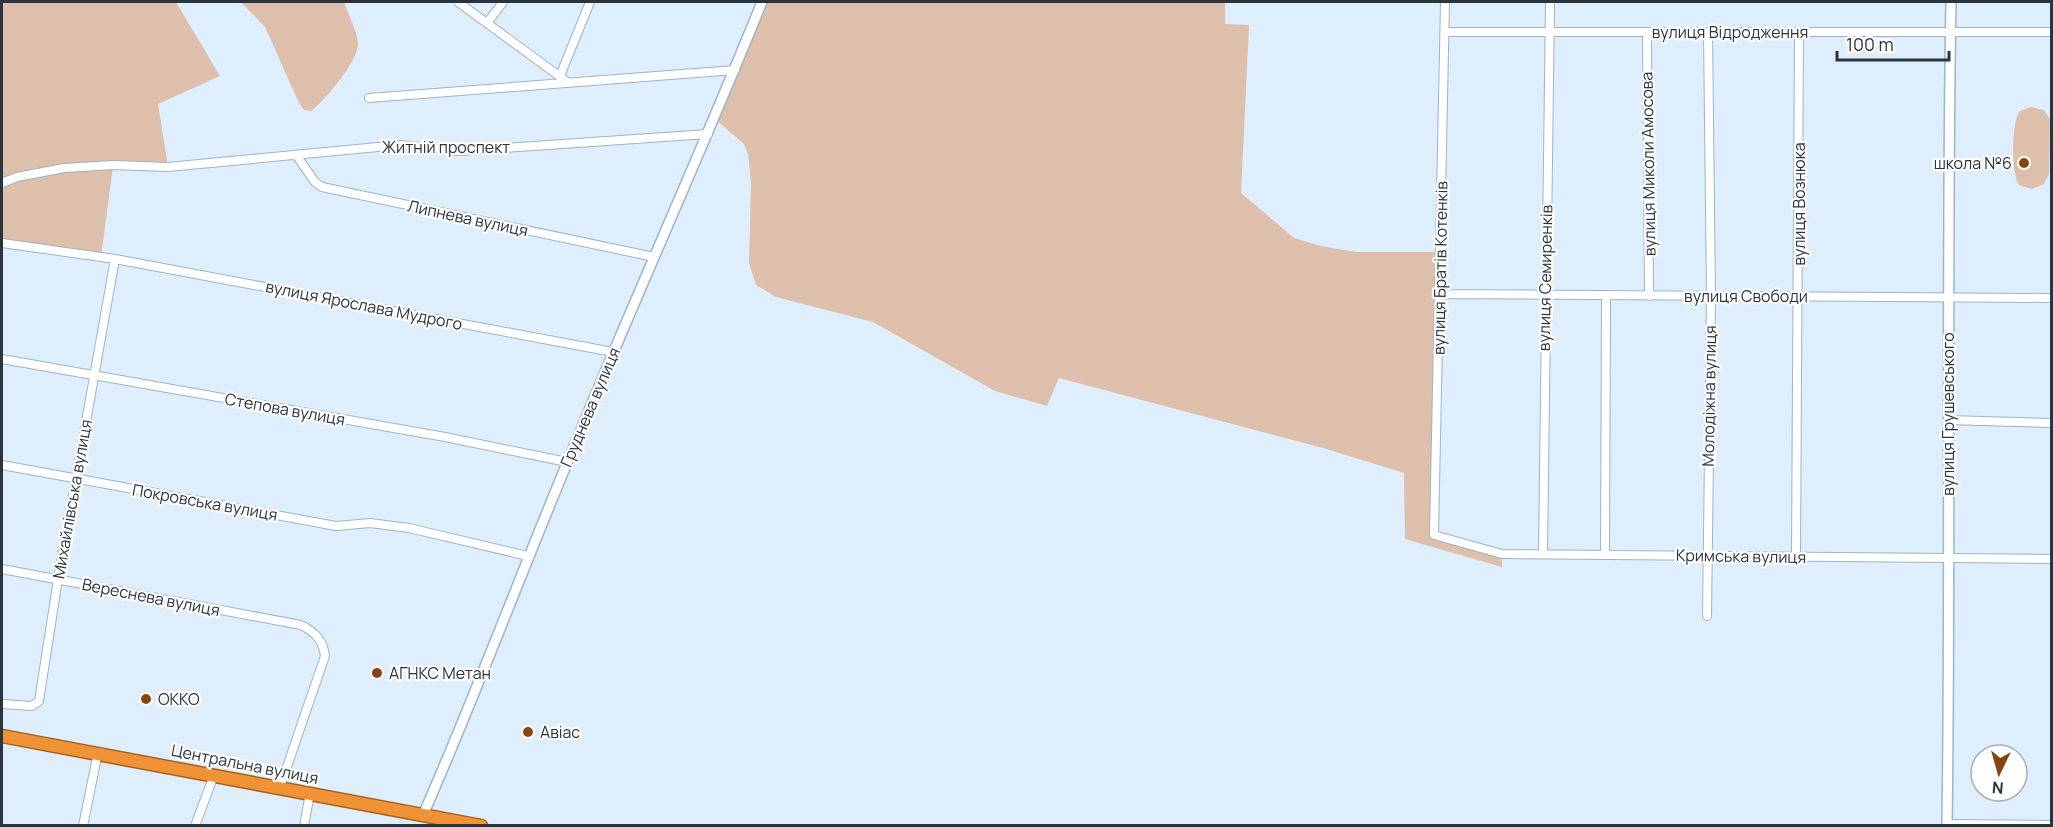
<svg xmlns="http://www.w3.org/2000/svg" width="2053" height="827" font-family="Manrope,sans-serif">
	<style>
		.green { fill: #debfab }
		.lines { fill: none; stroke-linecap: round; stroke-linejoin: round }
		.minor-casing { stroke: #9bb4ca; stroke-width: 10 }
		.tertiary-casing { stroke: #9bb4ca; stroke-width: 12 }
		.trunk-casing { stroke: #a86018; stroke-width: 15 }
		.minor { stroke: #fff; stroke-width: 8 }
		.tertiary { stroke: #fff; stroke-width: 9 }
		.trunk { stroke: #f09236; stroke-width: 12 }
		.poi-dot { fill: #874611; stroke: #fff; stroke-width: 2 }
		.labels { text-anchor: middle; stroke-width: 4.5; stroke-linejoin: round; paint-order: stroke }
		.street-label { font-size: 16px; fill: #2a343d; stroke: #fff }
		.poi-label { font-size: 16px; fill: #2a343d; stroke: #fff; text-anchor: start }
	</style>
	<rect width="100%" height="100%" fill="#deeefc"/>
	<path class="green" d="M2,2h174l44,74 -62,28 10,63 -55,-1 -12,91 -99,-14z
		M241,2h103c4,12 12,27 14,40 2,18 -33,57 -46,69l-8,-1 -5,-7 -34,-76z
		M762,2h463v22l24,1 -8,168 53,45 27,8 35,6h84l-6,283 68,19v13l-97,-28 -1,-66 -81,-25 -264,-70 -12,28 -52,-15 -122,-69 -97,-25 -20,-12 -7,-22 2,-80 -3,-29 -4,-10 -30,-26z
		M2031,107l13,3 6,9 -1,55 -5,10 -12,5 -13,-4c-8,-11 -8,-64 1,-74z"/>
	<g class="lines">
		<defs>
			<path id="minor" d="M458,2l108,79
				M1445,2l-11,533 68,19 550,5
				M487,23l16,-21
				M1445,32h607
				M1647,32l2,264
				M560,76l30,-74
				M369,98l366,-28
				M296,155l19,27 7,5 332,70
				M2,183l15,-6 47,-9 49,-3 55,2 231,-22 61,6 248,-17
				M2,243l113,16 498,93
				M1440,294l612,4
				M2,359l443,78 122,25
				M1948,420l104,3
				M2,465l334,61 34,-3 39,5 119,28
				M1543,554l7,-552
				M1605,555l1,-260
				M1796,557l3,-525
				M2,569l299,56c14,7 22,15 24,31l-45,131
				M1707,616l4,-320 -3,-264
				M2,704l30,2 7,-5 19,-122 57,-320
				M1947,824l105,1
				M83,826l15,-74
				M195,826l19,-51
				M304,826l6,-33"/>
			<path id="tertiary" d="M423,815c55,-125 102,-253 155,-378 60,-146 125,-289 184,-435
				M1947,826c4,-275 -1,-550 4,-824"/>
			<path id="trunk" d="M2,736l479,90"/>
		</defs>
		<use href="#minor" class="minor-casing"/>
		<use href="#tertiary" class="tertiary-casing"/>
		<use href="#trunk" class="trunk-casing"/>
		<use href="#minor" class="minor"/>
		<use href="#tertiary" class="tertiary"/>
		<use href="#trunk" class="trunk"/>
	</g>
	<g class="poi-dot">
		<circle cx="2024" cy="163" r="6"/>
		<circle cx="377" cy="673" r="6"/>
		<circle cx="146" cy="699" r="6"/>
		<circle cx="528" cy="732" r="6"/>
	</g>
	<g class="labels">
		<g class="street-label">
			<text x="1730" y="38">вулиця Відродження</text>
			<text x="446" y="153">Житній проспект</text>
			<text transform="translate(1648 164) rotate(-91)" y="6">вулиця Миколи Амосова</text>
			<text transform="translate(1799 204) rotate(-90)" y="6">вулиця Вознюка</text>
			<text transform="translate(468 218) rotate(12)" y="6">Липнева вулиця</text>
			<text transform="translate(1440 268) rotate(-89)" y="6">вулиця Братів Котенків</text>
			<text transform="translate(1545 278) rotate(-89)" y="6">вулиця Семиренків</text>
			<text x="1746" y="302">вулиця Свободи</text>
			<text transform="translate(364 305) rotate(11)" y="6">вулиця Ярослава Мудрого</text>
			<text transform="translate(1709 396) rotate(-89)" y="6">Молодіжна вулиця</text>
			<text transform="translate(590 407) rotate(-67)" y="6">Груднева вулиця</text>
			<text transform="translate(285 409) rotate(10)" y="6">Степова вулиця</text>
			<text transform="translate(1948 414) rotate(-90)" y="6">вулиця Грушевського</text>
			<text transform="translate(72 499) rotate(-80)" y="6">Михайлівська вулиця</text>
			<text transform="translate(205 502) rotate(10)" y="6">Покровська вулиця</text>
			<text transform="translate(1741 556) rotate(1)" y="6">Кримська вулиця</text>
			<text transform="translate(151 597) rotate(11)" y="6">Вереснева вулиця</text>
			<text transform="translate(245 764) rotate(11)" y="6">Центральна вулиця</text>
		</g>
		<g class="poi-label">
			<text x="2012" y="169" text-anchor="end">школа №6</text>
			<text x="389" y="679">АГНКС Метан</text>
			<text x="158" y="705">ОККО</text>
			<text x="540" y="738">Авіас</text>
		</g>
	</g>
	<rect width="2053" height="827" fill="none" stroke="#2a343d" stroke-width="6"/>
	<g transform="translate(1999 773) rotate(185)"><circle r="28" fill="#ffffff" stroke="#aaaeb1" stroke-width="1.5"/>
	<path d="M0-4.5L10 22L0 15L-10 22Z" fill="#874611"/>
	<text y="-9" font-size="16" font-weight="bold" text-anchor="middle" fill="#2a343d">N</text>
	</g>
	<path d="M1837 51v9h112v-9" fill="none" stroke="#2a343d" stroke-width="3"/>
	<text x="1846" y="51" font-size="18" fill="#2a343d" stroke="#ffffff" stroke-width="4.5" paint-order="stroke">100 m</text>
</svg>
